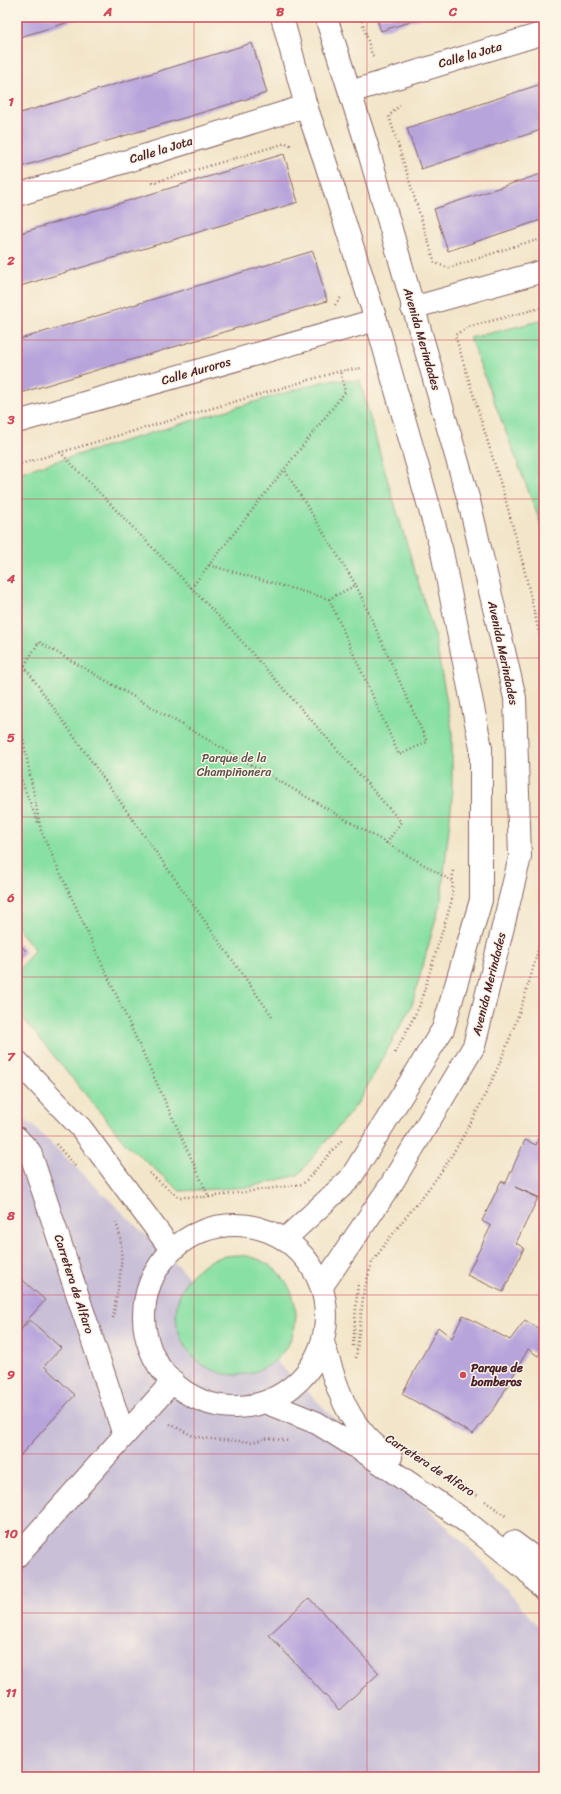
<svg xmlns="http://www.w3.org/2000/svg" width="561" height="1794" font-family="Sriracha,sans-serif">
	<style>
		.industrial { fill: #c9bfd7 }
		.green { fill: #89e0a4; stroke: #6a8068 }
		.building { fill: #b7a4db }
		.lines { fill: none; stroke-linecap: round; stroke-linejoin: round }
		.minor-casing { stroke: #856462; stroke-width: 24 }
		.major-casing { stroke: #856462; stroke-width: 24 }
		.path { stroke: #856462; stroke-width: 2.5; stroke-dasharray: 1 3; stroke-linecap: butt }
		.minor { stroke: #fff; stroke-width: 22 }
		.major { stroke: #fff; stroke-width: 22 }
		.grid { fill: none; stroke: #d1495b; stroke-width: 1; stroke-opacity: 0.55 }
		.poi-dot { fill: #d1495b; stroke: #fcf5e5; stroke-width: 1.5 }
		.labels { text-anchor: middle; stroke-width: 3; stroke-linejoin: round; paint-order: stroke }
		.street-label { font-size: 12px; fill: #4a1f2b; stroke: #fcf5e5 }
		.park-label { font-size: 12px; fill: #5a4f49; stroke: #fcf5e5 }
		.poi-label { font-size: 12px; font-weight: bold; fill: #4a1f2b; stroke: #fcf5e5; text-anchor: start }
		.neatline { fill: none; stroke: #d1495b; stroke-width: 1.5 }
		.grid-label { font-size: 13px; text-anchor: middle; font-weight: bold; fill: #d1495b }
	</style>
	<rect width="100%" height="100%" fill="#fcf5e5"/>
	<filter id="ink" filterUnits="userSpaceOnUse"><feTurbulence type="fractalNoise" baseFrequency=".025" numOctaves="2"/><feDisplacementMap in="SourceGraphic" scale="8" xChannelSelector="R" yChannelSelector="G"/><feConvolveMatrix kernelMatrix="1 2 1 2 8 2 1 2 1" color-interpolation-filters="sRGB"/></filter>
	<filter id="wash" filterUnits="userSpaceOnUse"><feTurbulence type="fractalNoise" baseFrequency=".012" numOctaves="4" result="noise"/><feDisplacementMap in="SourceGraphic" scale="16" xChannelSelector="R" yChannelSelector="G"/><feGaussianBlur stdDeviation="0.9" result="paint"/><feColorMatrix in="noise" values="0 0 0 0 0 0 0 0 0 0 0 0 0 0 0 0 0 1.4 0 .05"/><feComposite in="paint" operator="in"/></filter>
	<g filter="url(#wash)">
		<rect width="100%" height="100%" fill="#f2e5c9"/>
		<path class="industrial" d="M17,1113l17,14 442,428 68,78v144h-527z"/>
		<path class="green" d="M544,320v212l-74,-194z
			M328,380l32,1 28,101 47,155 17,93v70l-11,100 -29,105 -54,98 -60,72 -48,12 -70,4 -53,-46 -110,-134v-38l18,-24 -18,-21v-455z
			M176 1315a60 60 0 1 1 120 0a60 60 0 1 1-120 0Z"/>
		<g id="blocks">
			<path class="building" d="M17,17h68l-68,21z
				M376,17h49l-44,14z
				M252,43l15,50 -250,75v-54z
				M544,83v46l-123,40 -14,-41z
				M284,154l14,48 -281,85v-53z
				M544,173v46l-96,32 -14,-42z
				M313,251l14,50 -310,93v-54z
				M17,942l9,9 -9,10z
				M544,1126v69l-1,4 -28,-12 23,11 -22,45 8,5 -21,44 -36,-17 24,-49 -9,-5 19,-40 5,2 19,-43 11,5z
				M17,1275l28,25 -28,32z
				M463,1315l47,25 15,-20 19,12v15l-6,9 -10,-7 -32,57 -23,28 -71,-40 36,-67 14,11z
				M30,1320l31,28 -17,18 31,29 -58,64v-125z
				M309,1598l70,75 -40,37 -70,-75z"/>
		</g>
	</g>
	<g filter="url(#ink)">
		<use href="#blocks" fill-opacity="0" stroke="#856462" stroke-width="1"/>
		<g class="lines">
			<defs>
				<path id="minor" d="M350,92l194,-59
					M17,195l289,-89
					M412,308l132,-37
					M17,422l359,-102
					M17,1061l64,67 90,121
					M17,1138l13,14 94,283
					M17,1556l156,-175"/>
				<path id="major" d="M282,17l24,89 19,55 51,159 66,232 39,196v152l-38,129 -93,150 -65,60
					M144 1316a91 91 0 1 1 182 0a91 91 0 1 1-182 0Z
					M322,1286l70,-103 82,-137 46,-189 -5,-159 -46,-197 -101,-352 -42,-132
					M323,1342c14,46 24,87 68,115
					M265,1402l52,21 50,31 101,69 58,47 18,20
					M513,1542l31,23"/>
			</defs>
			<use href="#minor" class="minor-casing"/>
			<use href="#major" class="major-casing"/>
			<path class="path" d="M361,17l11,38 4,2
				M400,105l-11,11 46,147 14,5 72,-24 23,-5
				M152,183l134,-40 6,3
				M335,305l7,-9
				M544,307l-76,20 -13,8 50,163 18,66 21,90
				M60,452l170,176 171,194 -15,22
				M17,465l323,-94 22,-3
				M209,565l120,34 27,-14 -72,-116
				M191,588l154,-196 -5,-21
				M329,599l70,156 28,-13 -71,-157
				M24,666l248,350
				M17,667l7,-1 15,-24 413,239
				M17,708l24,123 168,366 94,-13 39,-44
				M17,769l21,54
				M395,1053l24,-46 33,-107 1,-32
				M56,1144l19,22
				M149,1173l29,24h31
				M393,1234c16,-22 35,-43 50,-65 49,-75 81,-157 101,-243
				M113,1318c5,-32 15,-67 2,-98
				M353,1346l5,-64
				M356,1358l8,-69 8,-26 20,-29
				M170,1424l23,12 17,3 43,3 16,-4 19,3
				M415,1450l13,9
				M460,1484l18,12
				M485,1501l22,16"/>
			<use href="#minor" class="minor"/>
			<use href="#major" class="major"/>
		</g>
	</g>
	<path class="grid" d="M194,17v1760M367,17v1760M17,181h527M17,340h527M17,499h527M17,658h527M17,817h527M17,977h527M17,1136h527M17,1295h527M17,1454h527M17,1613h527"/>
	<circle class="poi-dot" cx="463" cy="1375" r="4"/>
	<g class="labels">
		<g class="street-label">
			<text transform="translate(470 55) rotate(-16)" y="4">Calle la Jota</text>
			<text transform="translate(161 150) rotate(-17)" y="4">Calle la Jota</text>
			<text transform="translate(422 339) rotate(74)" y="4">Avenida Merindades</text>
			<text transform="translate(196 371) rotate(-16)" y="4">Calle Auroros</text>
			<text transform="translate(503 653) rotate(78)" y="4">Avenida Merindades</text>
			<text transform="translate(489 984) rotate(-76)" y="4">Avenida Merindades</text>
			<text transform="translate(74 1284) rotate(72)" y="4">Carretera de Alfaro</text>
			<text transform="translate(430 1465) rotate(33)" y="4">Carretera de Alfaro</text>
		</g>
		<g class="park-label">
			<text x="234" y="762">Parque de la<tspan x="234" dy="14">Champiñonera</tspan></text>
		</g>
		<g class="poi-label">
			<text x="471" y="1372">Parque de<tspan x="471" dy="14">bomberos</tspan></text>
		</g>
	</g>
	<rect width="561" height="1794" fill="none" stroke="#fcf5e5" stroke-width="44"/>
	<rect x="22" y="22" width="517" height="1750" class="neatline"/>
	<g class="grid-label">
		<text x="108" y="16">A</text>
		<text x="280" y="16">B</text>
		<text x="453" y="16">C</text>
		<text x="11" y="106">1</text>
		<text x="11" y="265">2</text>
		<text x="11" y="424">3</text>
		<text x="11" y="583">4</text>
		<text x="11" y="742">5</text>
		<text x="11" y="902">6</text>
		<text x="11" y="1061">7</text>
		<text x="11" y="1220">8</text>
		<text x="11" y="1379">9</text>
		<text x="11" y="1538">10</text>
		<text x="11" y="1697">11</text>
	</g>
</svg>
